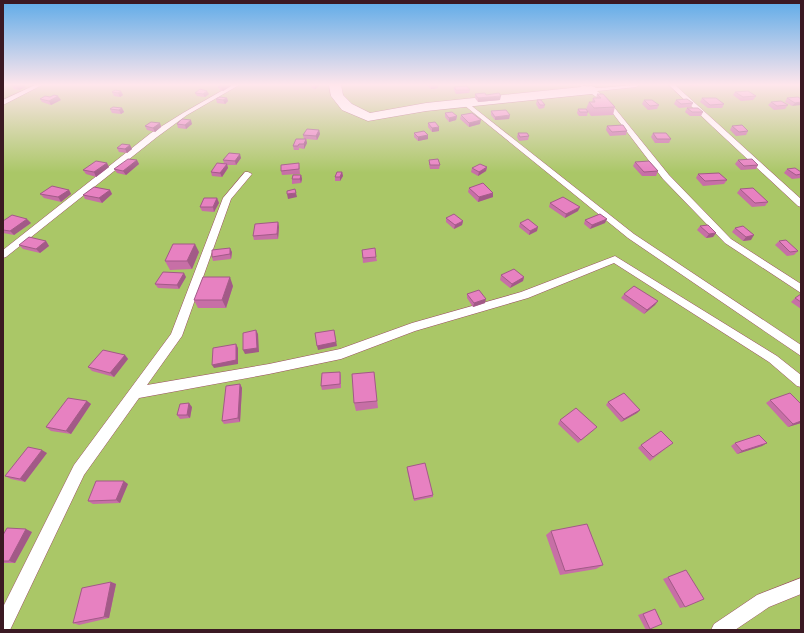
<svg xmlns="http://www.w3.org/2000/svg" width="804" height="633" font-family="'DejaVu Sans',sans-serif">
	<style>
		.green { fill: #aac767 }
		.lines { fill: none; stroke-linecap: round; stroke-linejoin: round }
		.lane-casing { stroke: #9b4c63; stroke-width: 1 }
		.street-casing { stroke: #9b4c63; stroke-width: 1 }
		.lane { fill: #fff; fill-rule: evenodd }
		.street { fill: #fff; fill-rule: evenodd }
		.wall { fill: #c76fa6 }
		.shaded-wall { fill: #a25a87 }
		.building { fill: #e781c1; stroke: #a25a87 }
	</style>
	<rect width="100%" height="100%" fill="#fec7d4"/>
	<path class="green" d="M3,85h798v545h-798z"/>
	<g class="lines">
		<defs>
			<path id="lane" d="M35,85h7l-39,20v-5z
				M232,85h7l-52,30 -30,22 -151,120 -3,1v-8l148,-117 32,-20z
				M579,85c6,0 10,3 15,3 15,0 30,-3 45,-3l-3,2 -39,4 12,10 60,74 62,64 70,45v9l-76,-50 -62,-64 -58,-76z
				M669,85h6l126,114v8l-3,-1 -85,-79z
				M464,103h4l166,131 167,111v11l-173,-118 -164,-133z
				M245,172h3l4,2 -21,25 -49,137 -35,49 122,-21 71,-15 72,-26 109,-31 94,-36 162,100 24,19v12l-4,-1 -28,-24 -155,-99 -86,35 -113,33 -74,28 -72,15 -130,24 -55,77 -74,155h-7v-23l71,-142 97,-131 52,-136z
				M801,578v16l-32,13 -34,23h-24l3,-6 43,-29z"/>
			<path id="street" d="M329,85h12l2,10 9,9 18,9 56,-10 165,-17 4,1 2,3 -2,3 -4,1 -165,17 -58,10 -26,-11 -11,-14z"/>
		</defs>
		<use href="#lane" class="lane-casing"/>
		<use href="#street" class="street-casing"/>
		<use href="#lane" class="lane"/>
		<use href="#street" class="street"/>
	</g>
	<path class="wall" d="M11,85l15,2 -7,3 -5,-1z
		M311,85h8v1l-4,3 -3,-1z
		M427,85h11v3l-7,1z
		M689,85h9v1h-7z
		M231,86l-8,5 -3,-1 -2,-3z
		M454,87l16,3 -1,3 -13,1 -2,-4z
		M115,90l8,5 -3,2 -6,-1 -2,-4z
		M735,92l21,4 -3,4 -12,1 -8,-6z
		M195,93l14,1 -4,3 -8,-1z
		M475,94l11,1 14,5 -22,2 -3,-4z
		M597,94l18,13 -2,8 -22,1 -3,-4 -1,4h-8l-2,-3 1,-4h8l3,-7h3l1,-4h3z
		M227,98l1,3 -3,3 -8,-1 -1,-4z
		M702,98l22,6 -2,4h-14l-8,-6z
		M787,98l14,1 -9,7 -7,-4z
		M40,99l21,1 -10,5 -9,-3z
		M537,100l8,5 -1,3 -5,1 -3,-5z
		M644,100l15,5 -2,4 -9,1 -6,-6z
		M676,100l17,3 -2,4 -12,1 -5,-4z
		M771,102l17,3 -3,4 -11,1 -6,-5z
		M122,108l2,4 -3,2 -9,-1 -2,-4z
		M687,108l16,4 -2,4h-11l-5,-4z
		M491,111l19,4 -1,4 -14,1 -4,-5z
		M445,113l12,3 -1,4 -7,2 -4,-5z
		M461,115l19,9 -11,3 -9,-8z
		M160,123l1,4 -6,5 -8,-2 -2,-4z
		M428,123l11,8 -7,1 -4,-5z
		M177,124h15l-6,5 -8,-1z
		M607,126l20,5 -1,4 -16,1 -4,-6z
		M732,126l16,5 -2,4 -10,1 -6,-6z
		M319,130l1,4 -3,6 -11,-1 1,4 -3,6 -5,-1v2h-5l-1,-4 11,-7 -1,-4z
		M414,133l14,6 -10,2 -4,-4z
		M518,133l11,3 -1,4 -9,1 -2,-4z
		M653,133l18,6 -2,4h-14l-4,-6z
		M130,145l2,4 -5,4 -8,-1 -2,-4z
		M241,158l-5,7h-9l1,3 -6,9 -10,-1 -1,-4 13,-9 -1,-3z
		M137,160l2,4 -13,11 -9,-2 -3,-4z
		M429,160l11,5 -1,4h-9l-1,-5z
		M738,160l20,5 -2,4 -15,1 -6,-6z
		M635,162l23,9 -2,5h-14l-9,-10z
		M107,163l2,4 -13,10 -10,-3 -3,-4z
		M299,163l1,11 -18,1 -1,-4z
		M487,167l-1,4 -8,5 -7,-4 1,-4z
		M787,169l14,3v6l-9,1 -8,-6z
		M342,172l1,4 -3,5h-5v-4z
		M698,174l29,6 -3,4 -21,2 -7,-8z
		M301,175l1,4 -1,4 -9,1v-5z
		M469,188l24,9 -15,5 -10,-10z
		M740,189l28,13 -3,4 -13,1 -15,-14z
		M69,190l2,4 -10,8 -17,-4 -4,-4z
		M110,190l2,4 -10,9 -17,-4 -2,-4z
		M217,198l2,5 -5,9 -12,-1 -2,-4z
		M550,203l28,8 -13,7 -16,-11z
		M446,218l17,3 -1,4 -8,4 -8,-7z
		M585,220l20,3 -15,6 -6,-5z
		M3,221l28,2 -17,12 -11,-2z
		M278,222l1,5 -1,12 -24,1 -1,-4z
		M520,223l17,8 -8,4 -10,-8z
		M700,226l16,7 -3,4 -7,1 -9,-8z
		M735,228l16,12 -8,1 -11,-9z
		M46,241l3,5 -9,7 -17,-4 -4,-4z
		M779,241l19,10 -4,4 -7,1 -12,-11z
		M362,250l14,7 1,4 -14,2z
		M199,252l-7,17 -22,1 -5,-9z
		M232,252l-1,7 -18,2 -1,-4z
		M501,275l23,2 -1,4 -13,7 -10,-8z
		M186,277l-7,12 -21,-1 -3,-4z
		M233,286l-7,22h-28l-4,-8z
		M467,294l18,9 -12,4 -6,-9z
		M624,294l34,7 -3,4 -11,9 -23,-16z
		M801,294v15l-10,-7 4,-4z
		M125,355l3,4 -14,18 -22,-6 -4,-4z
		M340,372l1,4v12l-19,2 -1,-4z
		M374,372l4,36 -22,3 -2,-8z
		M240,384l2,4 -2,34 -16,2 -2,-3z
		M770,400l31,4v19l-13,4 -22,-24z
		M87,401l4,3 -20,30 -20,-3 -5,-4z
		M608,402l32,8 -3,3 -16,9 -15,-17z
		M192,407l-2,11 -10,1 -3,-4z
		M560,420l34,10 -16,13 -20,-19z
		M735,443h32l-5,3 -25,8 -6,-8z
		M641,445l28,1 -19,15 -12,-13z
		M47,453l-22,29 -14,-3 -6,-3z
		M407,467l26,28v2l-19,4 -7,-31z
		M128,484l-8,19 -27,1 -5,-3z
		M551,531l52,34 -7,4 -36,6 -14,-40z
		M32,532l-17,31h-12v-28z
		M686,570l-1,37 -5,1 -17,-29z
		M111,582l5,2 -7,34 -30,7 -6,-2z
		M655,609l-5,20 -4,1 -8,-15z"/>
	<path class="shaded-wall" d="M20,85h4l2,2 -7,3 -3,-4z
		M225,85h5l1,1 -8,5 -2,-4z
		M315,85h4v1l-4,3z
		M431,85h7v3l-7,1z
		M121,91l2,4 -3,2 -2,-4z
		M207,91l2,3 -4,3 -2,-3z
		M58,96l3,4 -10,5 -2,-4z
		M501,96l-1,4 -22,2v-4z
		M227,98l1,3 -3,3 -2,-4z
		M801,102v3l-9,1 3,-3z
		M122,108l2,4 -3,2 -2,-4z
		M510,115l-1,4 -14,1v-3z
		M457,116l-1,4 -7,2v-4z
		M191,120l1,4 -6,5 -1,-4z
		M481,120l-1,4 -11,3v-4z
		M160,123l1,4 -6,5 -2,-4z
		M439,127v4l-7,1v-4z
		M319,130l1,4 -3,6 -1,-4z
		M428,135v4l-10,2v-4z
		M306,139l1,4 -3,6v-5z
		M130,145l2,4 -5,4 -2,-4z
		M240,154l1,4 -5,7 -1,-4z
		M137,160l2,4 -13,11 -3,-4z
		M107,163l2,4 -13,10 -2,-5z
		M227,164l1,4 -6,9 -2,-4z
		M487,167l-1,4 -8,5 1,-4z
		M342,172l1,4 -3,5v-4z
		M301,175l1,4 -1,4 -1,-4z
		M69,190l2,4 -10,8 -3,-5z
		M110,190l2,4 -10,9 -3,-5z
		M296,193l1,4 -9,2 -1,-5z
		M493,193v4l-15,5 1,-5z
		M217,198l2,5 -5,9 -1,-5z
		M580,207l-2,4 -13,7 1,-4z
		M27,219l4,4 -17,12 -4,-4z
		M607,219l-2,4 -15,6 2,-4z
		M463,221l-1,4 -8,4 1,-4z
		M278,222l1,5 -1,12 -1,-5z
		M538,227l-1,4 -8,4 1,-4z
		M716,233l-3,4 -7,1 3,-4z
		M754,235l-3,5 -8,1 3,-4z
		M46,241l3,5 -9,7 -4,-4z
		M195,244l4,8 -7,17 -5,-8z
		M230,248l2,4 -1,7 -1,-5z
		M184,273l2,4 -7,12 -2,-4z
		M230,277l3,9 -7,22 -4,-8z
		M524,277l-1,4 -13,7 2,-4z
		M486,299l-1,4 -12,4 1,-4z
		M658,301l-3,4 -11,9 3,-4z
		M256,330l2,4 1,18 -14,2 -2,-4z
		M334,330l3,16 -19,4 -1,-4z
		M236,344l2,4v16l-24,4 -2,-3z
		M125,355l3,4 -14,18 -4,-4z
		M240,384l2,4 -2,34 -2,-4z
		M87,401l4,3 -20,30 -5,-3z
		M189,403l3,4 -2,11 -3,-3z
		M640,410l-3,3 -16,9 3,-3z
		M801,421v2l-13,4 5,-3z
		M767,443l-5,3 -25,8 5,-3z
		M42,450l5,3 -22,29 -5,-3z
		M124,481l4,3 -8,19 -4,-3z
		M26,529l6,3 -17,31 -6,-2z
		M111,582l5,2 -7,34 -5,-1z"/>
	<path class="building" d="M11,85h9l-4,1z
		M221,85h4l-4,2h-3z
		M467,86l3,4h-14l-2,-3z
		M200,89l7,2 -4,3 -8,-1z
		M115,90l6,1 -3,2 -6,-1z
		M748,91l8,5 -13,1 -8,-5z
		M485,93l1,2 13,-2 2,3 -23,2 -3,-4z
		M597,94h6l12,13 -21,1 -5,-6h6l-2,-4h8z
		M54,95l4,1 -9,5 -9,-2 5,-3 5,1z
		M220,97l7,1 -4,2 -7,-1z
		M798,97l3,2v3l-6,1 -8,-5z
		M702,98h14l8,6 -14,1z
		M687,99l6,4 -12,1 -5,-4z
		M537,100h4l4,5h-5z
		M644,100h8l7,5 -9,1z
		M781,101l7,4 -11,1 -6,-4z
		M113,107l9,1 -3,2 -9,-1z
		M687,108h11l5,4h-11z
		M578,109h8l2,3h-8z
		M506,110l4,5 -15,2 -4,-6z
		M452,112l5,4 -8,2 -4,-5z
		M472,113l9,7 -12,3 -8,-8z
		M182,119l9,1 -6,5 -8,-1z
		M151,122l9,1 -7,5 -8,-2z
		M435,122l4,5 -7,1 -4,-5z
		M623,125l4,6 -15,1 -5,-6z
		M742,125l6,6 -9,1 -7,-6z
		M307,129l12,1 -3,6 -13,-1z
		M424,131l4,4 -10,2 -4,-4z
		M518,133h9l2,3 -9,1z
		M653,133h13l5,6h-14z
		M296,139h10l-2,5h-5l-1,2h-5z
		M122,144l8,1 -5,4 -8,-1z
		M229,153l11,1 -5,7 -12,-1z
		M128,159l9,1 -14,11 -9,-2z
		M438,159l2,6h-10l-1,-5z
		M752,159l6,6 -14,1 -6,-6z
		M96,161l11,2 -13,9 -11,-2z
		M649,161l9,10 -14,1 -9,-10z
		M217,163l10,1 -7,9 -9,-1z
		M299,163v6l-18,2v-6z
		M480,164l7,3 -8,5 -7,-4z
		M795,168l6,4v2l-5,1 -9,-6z
		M337,172h5l-2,5h-5z
		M719,173l8,7 -22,1 -7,-7z
		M293,175h8l-1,4h-8z
		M483,183l10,10 -14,4 -10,-9z
		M52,186l17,4 -11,7 -18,-3z
		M94,187l16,3 -11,8 -16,-3z
		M753,188l15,14 -13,1 -15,-14z
		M295,189l1,4 -9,1v-3z
		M563,197l17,10 -14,7 -16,-11z
		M204,198h13l-4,9h-13z
		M454,214l9,7 -8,4 -9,-7z
		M600,214l7,5 -15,6 -7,-5z
		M12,215l15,4 -17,12 -7,-1v-9z
		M528,219l10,8 -8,4 -10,-8z
		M278,222l-1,12 -24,2 2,-12z
		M708,225l8,8 -7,1 -9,-8z
		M743,226l11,9 -8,2 -11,-9z
		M29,237l17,4 -10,8 -17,-4z
		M786,240l12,11 -8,1 -11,-11z
		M173,244h22l-8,17h-22z
		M230,248v6l-18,3v-7z
		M375,248l1,9 -13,1 -1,-8z
		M514,269l10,8 -12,7 -11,-9z
		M163,272l21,1 -7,12 -22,-1z
		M203,277h27l-8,23h-28z
		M634,286l24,15 -11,9 -23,-16z
		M479,290l7,9 -12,4 -7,-9z
		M801,294v8l-6,-4z
		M256,330l1,18 -14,2v-17z
		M334,330l2,12 -19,4 -2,-13z
		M236,344v16l-24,5 1,-17z
		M103,350l22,5 -15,18 -22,-6z
		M340,372v12l-19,2 1,-13z
		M374,372l3,29 -23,2 -2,-29z
		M240,384l-2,34 -16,3 4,-35z
		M624,393l16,17 -16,9 -16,-17z
		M790,393l11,11v17l-8,3 -23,-24z
		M68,398l19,3 -21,30 -20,-4z
		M189,403l-2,12h-10l3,-11z
		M576,408l21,19 -16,13 -21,-20z
		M661,431l12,12 -20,14 -12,-12z
		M759,435l8,8 -25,8 -7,-8z
		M28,447l14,3 -22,29 -15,-3z
		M425,463l8,32 -19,4 -7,-32z
		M96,481h28l-8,19 -28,1z
		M587,524l16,41 -38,6 -14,-40z
		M7,528l19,1 -17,32h-6v-26z
		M686,570l18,29 -19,8 -17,-30z
		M111,582l-7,35 -31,6 9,-35z
		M655,609l7,15 -12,5 -7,-15z"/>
	<linearGradient id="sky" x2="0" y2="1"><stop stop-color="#5eabe8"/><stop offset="0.49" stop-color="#ffe6ec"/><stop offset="1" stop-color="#ffe6ec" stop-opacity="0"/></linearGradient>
	<rect width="804" height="173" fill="url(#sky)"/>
	<rect width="804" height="633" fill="none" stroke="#3b1923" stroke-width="8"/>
</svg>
